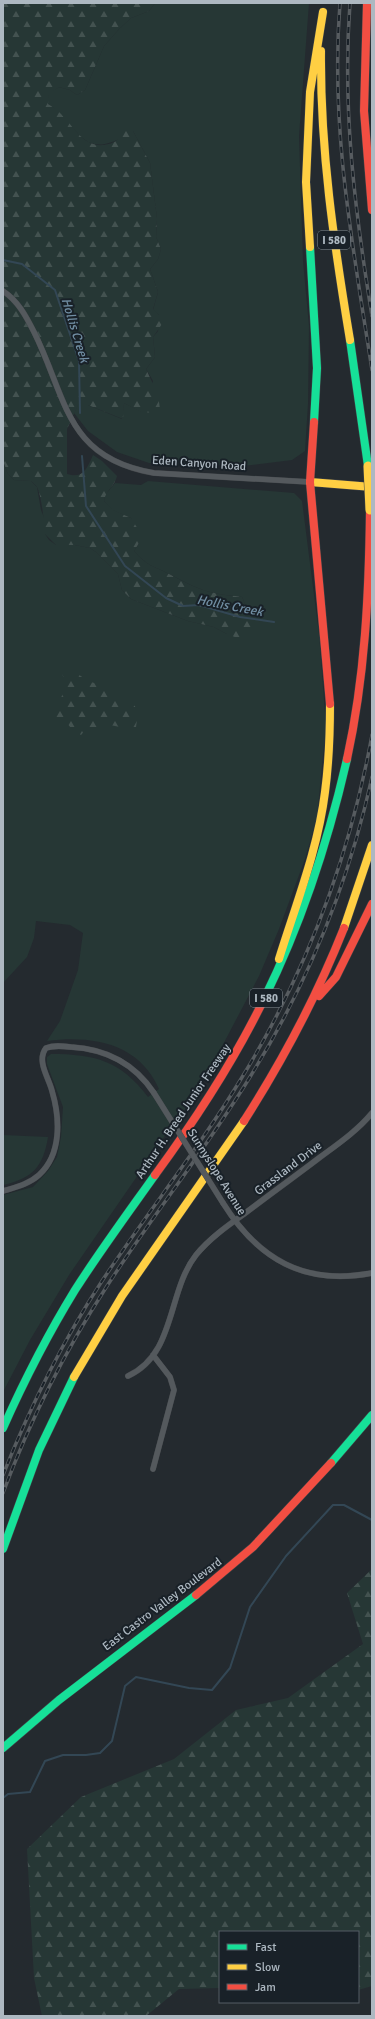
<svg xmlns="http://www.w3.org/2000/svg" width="375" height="2019" font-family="Signika,sans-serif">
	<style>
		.grass { fill: #263735 }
		.forest { fill: url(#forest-firs) }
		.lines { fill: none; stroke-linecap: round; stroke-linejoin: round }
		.stream { stroke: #334755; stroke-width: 2 }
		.street-casing { stroke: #404448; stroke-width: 6 }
		.fast-casing { stroke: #404448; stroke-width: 9 }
		.slow-casing { stroke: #404448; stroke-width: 9 }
		.jam-casing { stroke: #404448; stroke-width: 9 }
		.street { stroke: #54595d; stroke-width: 5.5 }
		.fast { stroke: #16e098; stroke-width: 8 }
		.slow { stroke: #ffcf43; stroke-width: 8 }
		.jam { stroke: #f24e42; stroke-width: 8 }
		.rail-casing { stroke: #575c60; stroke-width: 3.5 }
		.rail { stroke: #192128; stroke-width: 2; stroke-dasharray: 6; stroke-linecap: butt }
		.street-bridge-casing { stroke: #404448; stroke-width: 6; stroke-linecap: butt }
		.slow-bridge-casing { stroke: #41464b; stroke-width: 10; stroke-linecap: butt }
		.street-bridge { stroke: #54595d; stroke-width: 5.5 }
		.slow-bridge { stroke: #ffcf43; stroke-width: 9 }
		.labels { text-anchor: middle; stroke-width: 4; stroke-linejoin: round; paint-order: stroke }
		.shield { fill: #192128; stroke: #818b93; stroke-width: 1 }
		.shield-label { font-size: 11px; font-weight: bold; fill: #adb8c1 }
		.street-label { font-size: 12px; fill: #adb8c1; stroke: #192128 }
		.water-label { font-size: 13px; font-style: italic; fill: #708da2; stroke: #192128 }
	</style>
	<defs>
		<pattern id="forest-firs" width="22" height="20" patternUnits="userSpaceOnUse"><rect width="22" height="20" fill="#263735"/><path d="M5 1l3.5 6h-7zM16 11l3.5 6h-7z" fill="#435250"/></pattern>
	</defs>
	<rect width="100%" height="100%" fill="#242a2f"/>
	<path class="grass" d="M155,3h154l-10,133 4,125 6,65 -1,78 -3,47 -13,9 -49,6 -94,-3 -32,-11 -29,-21 -14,-18 4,-9 10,1 34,14 2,-16 18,9 11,-31 -7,-12 9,-12 -2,-20 5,-6 1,-16 -6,-5 5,-18 -8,-23 8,-10 3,-10 -5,-12 1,-18 -7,-56 -17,-32c-51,33 -50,-1 -86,-28l2,-10 10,-6 11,3 7,5 8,-5 19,-44 15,-17 12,-11 18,-7z
		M3,461l5,13 6,6 17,1 6,6 4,23 4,10v14l4,6 7,5h19l15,3 6,4 22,22 4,16 9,9 57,22 26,6 13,7 33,-12 -11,-8 -7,-17c-9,-2 -18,-1 -27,-4 -17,-3 -30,-11 -46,-19 -17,-9 -21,-7 -35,-23l5,-8 -8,-25 -19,-8 -8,-9 1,-6 10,-12 26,2 7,-4 146,12 8,8 17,133 7,92 -9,91 -12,42 -26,70 -20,47 -62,118 -28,36 -100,145 -39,65 -27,52v-197l30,-8 15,-16 9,-14 4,-20 2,-30 -16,-43v-7l4,-3c44,0 70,7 97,43l11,-8c-20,-46 -67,-54 -112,-48l13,-20 18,-51 5,-37 -13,-8 -34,-4 -2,17 -7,19 -24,26z
		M3,1135l45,2c-5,30 -15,41 -45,48z"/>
	<path class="forest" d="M3,3h152l-6,8 -18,7 -12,11 -15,17 -19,44 -8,5 -7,-5 -11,-3 -10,7 -1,10c4,3 9,5 12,9 14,13 22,34 44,32 11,-2 14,-4 19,-14h10l17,32 7,56 -1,18 5,12 -3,10 -8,10 8,23 -5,17 6,6 3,9 -9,13 2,20 -9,12 12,26 2,14 -4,4 -15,-1 -17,-9 -1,16 -35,-14h-10l-11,24v45c16,5 20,-5 26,-19l9,6 15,15c-2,10 -12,15 -13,25l9,9 18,8 10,16 -2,9 -5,8c14,16 18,14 35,23 16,8 29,16 46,19 9,3 18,2 27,4l7,17 11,8 2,6 -22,11 -13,-5 -13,-7 -26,-6 -57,-22 -9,-9 -4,-16 -22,-22 -6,-4 -15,-3h-19l-11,-11c0,-8 -4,-41 -8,-47 -1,-2 -5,-5 -6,-6l-17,-1 -6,-6 -5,-13z
		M72,670l16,11 19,6 9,9 19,10 2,14 -1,7 -11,1 -15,-3 -24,4 -5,6 -10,-7 -6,-7h-17l10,-16 8,-19 -4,-13z
		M372,1569v417l-14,4v-58h-138v56l-41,1 -33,27h-104l-8,-38 -7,-129 54,-52 93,-38 62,-49 52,-12 75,-54 -16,-51z"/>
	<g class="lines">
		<path class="stream" d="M3,260l19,4 33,26 24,71 1,52
			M82,456l4,50 39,60 41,32 17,8 16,-1 41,12 34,5
			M3,1798l5,-4 22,-2 15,-31 18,-6h23l14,-2 12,-12 13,-55 11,-9 53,11 23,2 18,-22 20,-61 36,-51 47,-51h11l28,15"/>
		<defs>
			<path id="street" d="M3,291c15,10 23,25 31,41 33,66 31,126 120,141l156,9
				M3,1191c13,-4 26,-7 36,-16 23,-21 21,-57 13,-84 -3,-13 -16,-30 -6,-43 8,-3 16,-2 25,-1 35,2 63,16 83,46
				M223,1203c35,56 81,83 149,70
				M153,1355l17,22 4,13 -21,79
				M128,1376c48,-22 39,-84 68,-121 13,-16 31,-29 48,-41 25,-19 50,-37 75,-56 19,-14 38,-27 53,-45"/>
			<path id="fast" d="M310,247l7,121 -3,54
				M350,340l18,126
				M264,999c38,-77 64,-157 83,-240
				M3,1428c21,-47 45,-94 72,-138 25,-39 53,-77 80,-115
				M331,1463l41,-48
				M3,1549l36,-99 35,-73
				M3,1748l56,-48 137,-105"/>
			<path id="slow" d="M321,51c-1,98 13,193 29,289
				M310,247l-4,-65 4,-90 13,-80
				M310,482l62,5
				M344,928l28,-83
				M279,959c17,-55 39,-110 46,-167 4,-30 5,-59 5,-88
				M74,1377l48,-81 122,-175"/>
			<path id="jam" d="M367,3l-3,108 8,99
				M314,422l-4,60 20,222
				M347,759c18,-82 22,-165 23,-249
				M319,996l17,-19 36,-73
				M244,1121c39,-61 73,-125 100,-193
				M155,1175c41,-56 79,-114 109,-176
				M196,1595l57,-48 78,-84"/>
		</defs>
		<use href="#street" class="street-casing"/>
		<use href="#fast" class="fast-casing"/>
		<use href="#slow" class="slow-casing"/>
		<use href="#jam" class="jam-casing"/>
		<use href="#street" class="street"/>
		<use href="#fast" class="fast"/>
		<use href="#slow" class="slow"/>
		<use href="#jam" class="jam"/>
		<defs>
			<path id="rail" d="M340,3c-10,126 13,244 32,367
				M350,3c-8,106 5,209 22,313
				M3,1475c27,-68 59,-133 99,-194 46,-70 99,-135 142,-207 63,-104 106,-219 128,-339
				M3,1493c27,-73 62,-142 104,-207 46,-71 99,-137 143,-209 57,-92 99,-195 122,-300"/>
		</defs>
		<use href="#rail" class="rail-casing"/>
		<use href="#rail" class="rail"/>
		<defs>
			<path id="street-bridge" d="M154,1093l69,110"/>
			<path id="slow-bridge" d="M368,466l2,44"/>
		</defs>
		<use href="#street-bridge" class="street-bridge-casing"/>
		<use href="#slow-bridge" class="slow-bridge-casing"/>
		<use href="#street-bridge" class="street-bridge"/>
		<use href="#slow-bridge" class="slow-bridge"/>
	</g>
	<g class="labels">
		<g class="shield">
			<rect x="318" y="231" width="32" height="18" rx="3"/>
			<rect x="250" y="989" width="32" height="18" rx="3"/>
		</g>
		<g class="shield-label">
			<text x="334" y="244">I 580</text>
			<text x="266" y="1002">I 580</text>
		</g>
		<g class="street-label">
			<text transform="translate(199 463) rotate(4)" y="4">Eden Canyon Road</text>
			<text transform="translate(183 1111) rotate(-56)" y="4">Arthur H. Breed Junior Freeway</text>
			<text transform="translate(288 1168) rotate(-37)" y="4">Grassland Drive</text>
			<text transform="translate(217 1172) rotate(58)" y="4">Sunnyslope Avenue</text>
			<text transform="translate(162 1604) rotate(-37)" y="4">East Castro Valley Boulevard</text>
		</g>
		<g class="water-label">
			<text transform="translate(76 330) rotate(73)" y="5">Hollis Creek</text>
			<text transform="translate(230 605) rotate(11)" y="5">Hollis Creek</text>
		</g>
	</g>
	<rect width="375" height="2019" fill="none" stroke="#adb8c1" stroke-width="8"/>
	<rect x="219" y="1931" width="140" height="72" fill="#192128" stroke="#545d65"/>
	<rect x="227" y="1944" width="20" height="6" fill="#16e098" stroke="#545d65"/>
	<text x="255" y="1951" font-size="12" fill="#adb8c1">Fast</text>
	<rect x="227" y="1964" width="20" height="6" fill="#ffcf43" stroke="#545d65"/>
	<text x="255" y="1971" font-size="12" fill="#adb8c1">Slow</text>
	<rect x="227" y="1984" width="20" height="6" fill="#f24e42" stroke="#545d65"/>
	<text x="255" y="1991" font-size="12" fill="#adb8c1">Jam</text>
</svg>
